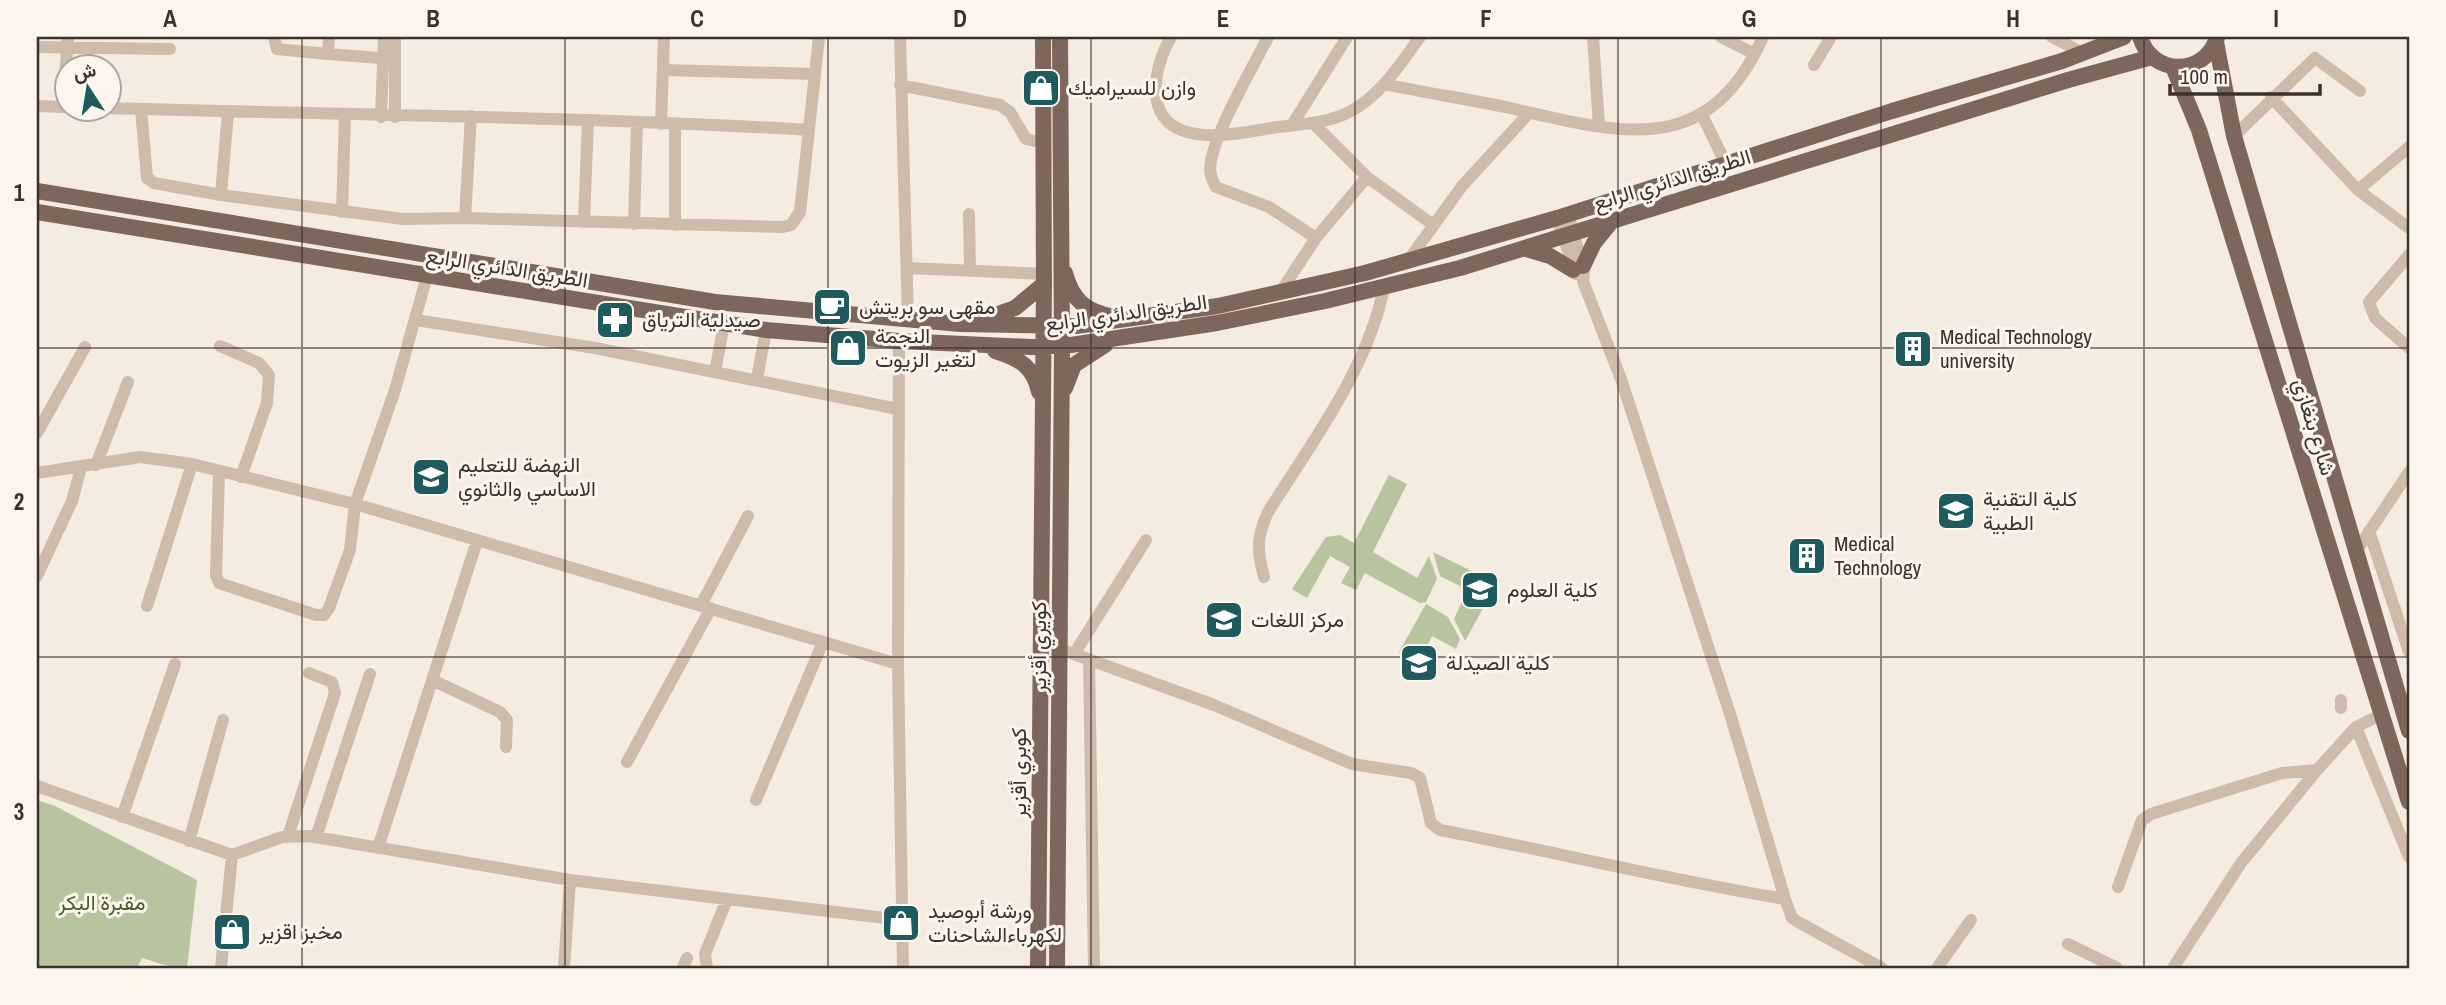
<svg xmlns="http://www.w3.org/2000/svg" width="2446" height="1005" font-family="'Archivo Narrow',Vazirmatn,sans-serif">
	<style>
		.green { fill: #b8c4a0 }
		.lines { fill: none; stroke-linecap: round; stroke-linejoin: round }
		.minor { stroke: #cdbbac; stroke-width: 12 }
		.major { stroke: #7d675c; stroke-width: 16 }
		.grid { fill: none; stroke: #3b302b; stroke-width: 2; stroke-opacity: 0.55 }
		.labels { text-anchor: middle; stroke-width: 6; stroke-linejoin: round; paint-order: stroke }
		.poi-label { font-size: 21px; fill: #3b302b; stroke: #fbf5ee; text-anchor: start }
		.street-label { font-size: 21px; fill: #3b302b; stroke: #fbf5ee }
		.park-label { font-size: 21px; fill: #4a5a2e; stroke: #fbf5ee }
		.neatline { fill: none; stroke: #3b302b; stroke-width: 2.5 }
		.grid-label { font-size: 23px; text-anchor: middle; font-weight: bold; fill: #3b302b }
	</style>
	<rect width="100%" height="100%" fill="#f4ebe1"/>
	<path class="green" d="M1389,475l18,9 -34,68 44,26 12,-22 8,23 -11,23 -6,1 -55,-30 -9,17 -15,-7 9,-16 -20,-11 -23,42 -15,-9 34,-52 14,-2 14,8z
		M1433,552l55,27 -2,4 -20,6 -26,-13z
		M1487,587l6,3 -28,51 -11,-22 12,-26z
		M1426,604l22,13 12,22 -4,10 -24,-13 -13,27 -20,-11z
		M37,800l18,6 142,74 -10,88h-12l-33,-10 -5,10h-100z"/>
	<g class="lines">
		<path class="minor" d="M274,37l3,12 51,5
			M329,37l-1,17 65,5
			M395,37v80
			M900,37l8,282
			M1171,37c-17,29 -29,83 16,95 28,8 63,-1 91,-5 25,-3 51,-4 73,-16 30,-16 50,-48 69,-74
			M1268,37c-16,32 -51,91 -57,124 -2,9 0,18 5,26l53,20 47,31
			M1593,37l6,89
			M1721,37l34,17
			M2052,37l33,17
			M37,47l133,2
			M1814,65l17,-28
			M663,70l152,4
			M1384,84c42,9 84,15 126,24 109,25 197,53 253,-71
			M900,85l100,20 10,7 16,27 17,4
			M2271,97l87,93 51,38
			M37,106l29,1
			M63,107l5,-70
			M108,108c234,7 468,8 701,22
			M141,109l6,69 7,5 67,12 182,24 62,-1 318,9 8,-2 9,-13 19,-175
			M1702,115l24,49
			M381,117l3,-80
			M1313,123l54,54 65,47
			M661,124l3,-87
			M1292,125l55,-88
			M2234,136l81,-78 45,33
			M2358,190l51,-43
			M221,195l7,-83
			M342,212l3,-96
			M969,214l1,57
			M1568,214l16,57 -1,10 38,98 110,338 54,182 7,19 8,5 82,45
			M465,218l6,-102
			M1557,218l19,56
			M584,222l4,-102
			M634,224l3,-102
			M675,225v-101
			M2409,255l-40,47 6,16 34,30
			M1410,258l52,-72 67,-73
			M907,268l137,6
			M1281,291l35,-53 51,-61
			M416,320l179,28 303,61
			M899,341l-1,323 5,304
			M220,346l39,17 10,12 -2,28 -26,74
			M715,372l9,-48
			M757,379l9,-49
			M37,433l48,-86
			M96,465l32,-83
			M219,472l-3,103 3,8 97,32h8l5,-7 21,-58 5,-46 40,-114 32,-114
			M37,473l103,-16 52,7 163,40 543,160
			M2369,531l40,121
			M2355,553l54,-81
			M37,576l35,-75 9,-33
			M1264,577c-7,-28 -8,-38 4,-65 44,-70 100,-143 116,-225
			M701,605l47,-89
			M147,606l45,-142
			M1060,649l154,56 138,59 59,9 9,5 11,45 9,7c115,22 229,50 345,69
			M1074,654l72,-114
			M1089,660l5,308
			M432,680l68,32 7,8 -1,27
			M2341,700v8
			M2356,727l53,130
			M627,762l84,-154
			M37,786l195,69 50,-18 27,-1 261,44 332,40
			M756,800l67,-158
			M122,817l53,-153
			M288,836l47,-143 -3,-11 -23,-9
			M316,837l54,-163
			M189,841l34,-121
			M378,848l99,-307
			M2118,887l24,-67 9,-6 131,-41 35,-3
			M2068,944l49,24
			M221,968l11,-113
			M564,968l6,-88
			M683,968l4,-10
			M707,968l-2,-14 22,-55
			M1937,968l34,-48
			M2173,968l68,-105 76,-93 39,-43 26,-13"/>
		<path class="major" d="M2140,37c12,39 64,40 77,1
			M2216,42l18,94 175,595
			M2173,67l26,63 210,672
			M37,191l678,111 245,22 116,2 142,-20 147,-33 192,-55 335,-107 170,-50 62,-24
			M37,212l729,118 133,11 132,6 40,-2 146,-22 108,-22 135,-33 608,-188 84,-23
			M1526,249l24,7 23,14
			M1583,266l11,-23 18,-22
			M1065,273c7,27 21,39 49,44
			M981,320l34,-12 29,-24
			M995,351c24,7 39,16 44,41
			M1065,388l9,-23 31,-20
			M1038,968l6,-684 -1,-247
			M1057,968l5,-617 -2,-314"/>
	</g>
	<path class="grid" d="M302,37v931M565,37v931M828,37v931M1091,37v931M1355,37v931M1618,37v931M1881,37v931M2144,37v931M37,348h2372M37,657h2372"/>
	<defs>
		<symbol id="shop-square" viewBox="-11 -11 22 22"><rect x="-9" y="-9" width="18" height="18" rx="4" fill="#1f5a5e" stroke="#fbf5ee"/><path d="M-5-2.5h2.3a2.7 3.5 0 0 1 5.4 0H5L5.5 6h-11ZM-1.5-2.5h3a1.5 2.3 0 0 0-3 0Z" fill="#fff"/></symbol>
		<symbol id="cafe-square" viewBox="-11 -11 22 22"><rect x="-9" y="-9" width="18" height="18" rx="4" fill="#1f5a5e" stroke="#fbf5ee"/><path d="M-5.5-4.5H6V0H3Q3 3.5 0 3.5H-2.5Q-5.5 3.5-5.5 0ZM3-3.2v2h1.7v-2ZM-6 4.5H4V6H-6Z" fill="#fff"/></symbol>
		<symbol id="pharmacy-square" viewBox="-11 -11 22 22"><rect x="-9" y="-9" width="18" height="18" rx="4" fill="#1f5a5e" stroke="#fbf5ee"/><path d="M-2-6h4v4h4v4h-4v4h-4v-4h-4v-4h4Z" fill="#fff"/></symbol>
		<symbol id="building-square" viewBox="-11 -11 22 22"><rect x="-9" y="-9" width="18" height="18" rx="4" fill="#1f5a5e" stroke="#fbf5ee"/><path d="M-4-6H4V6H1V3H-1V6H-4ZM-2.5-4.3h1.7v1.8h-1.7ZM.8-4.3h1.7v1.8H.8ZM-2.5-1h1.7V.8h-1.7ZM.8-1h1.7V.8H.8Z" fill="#fff"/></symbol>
		<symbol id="school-square" viewBox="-11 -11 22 22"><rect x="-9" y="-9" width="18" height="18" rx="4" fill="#1f5a5e" stroke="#fbf5ee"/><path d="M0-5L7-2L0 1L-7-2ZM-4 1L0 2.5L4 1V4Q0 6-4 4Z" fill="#fff"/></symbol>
		<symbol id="university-square" viewBox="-11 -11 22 22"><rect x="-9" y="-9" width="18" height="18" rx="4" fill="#1f5a5e" stroke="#fbf5ee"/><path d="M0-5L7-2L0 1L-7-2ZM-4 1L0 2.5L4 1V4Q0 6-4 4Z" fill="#fff"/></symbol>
	</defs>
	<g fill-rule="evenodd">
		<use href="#shop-square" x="1019" y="66" width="44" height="44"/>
		<use href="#cafe-square" x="810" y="285" width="44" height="44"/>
		<use href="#pharmacy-square" x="593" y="298" width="44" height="44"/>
		<use href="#shop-square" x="826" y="326" width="44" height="44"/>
		<use href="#building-square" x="1891" y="327" width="44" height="44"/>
		<use href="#school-square" x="409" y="455" width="44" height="44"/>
		<use href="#university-square" x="1934" y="489" width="44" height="44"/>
		<use href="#building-square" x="1785" y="534" width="44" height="44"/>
		<use href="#university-square" x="1458" y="568" width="44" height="44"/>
		<use href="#university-square" x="1202" y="598" width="44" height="44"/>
		<use href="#university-square" x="1397" y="641" width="44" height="44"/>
		<use href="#shop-square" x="879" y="901" width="44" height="44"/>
		<use href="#shop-square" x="210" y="910" width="44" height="44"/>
	</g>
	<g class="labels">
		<g class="poi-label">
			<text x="1068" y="95">وازن للسيراميك</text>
			<text x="859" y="314">مقهى سو بريتش</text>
			<text x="642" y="327">صيدلية الترياق</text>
			<text x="875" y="343">النجمة<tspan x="875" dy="24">لتغير الزيوت</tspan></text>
			<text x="1940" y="344">Medical Technology<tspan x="1940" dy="24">university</tspan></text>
			<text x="458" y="472">النهضة للتعليم<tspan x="458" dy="24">الاساسي والثانوي</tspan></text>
			<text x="1983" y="506">كلية التقنية<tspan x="1983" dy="24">الطبية</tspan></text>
			<text x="1834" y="551">Medical<tspan x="1834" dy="24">Technology</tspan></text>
			<text x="1507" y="597">كلية العلوم</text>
			<text x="1251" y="627">مركز اللغات</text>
			<text x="1446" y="670">كلية الصيدلة</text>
			<text x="928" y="918">ورشة أبوصيد<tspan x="928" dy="24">لكهرباءالشاحنات</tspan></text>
			<text x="259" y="939">مخبز اقزير</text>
		</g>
		<g class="street-label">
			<text transform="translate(1672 180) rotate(-17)" y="7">الطريق الدائري الرابع</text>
			<text transform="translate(507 268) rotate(9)" y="7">الطريق الدائري الرابع</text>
			<text transform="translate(1126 313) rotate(-8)" y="7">الطريق الدائري الرابع</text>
			<text transform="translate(2314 427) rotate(73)" y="7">شارع بنغازي</text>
			<text transform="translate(1039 647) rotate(-90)" y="7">كويري أقزير</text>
			<text transform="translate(1019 773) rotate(-90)" y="7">كوبري أقزير</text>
		</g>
		<g class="park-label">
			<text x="102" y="910">مقبرة البكر</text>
		</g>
	</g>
	<rect width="2446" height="1005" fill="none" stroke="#fbf5ee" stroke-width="77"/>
	<g transform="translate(88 88) rotate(348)"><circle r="33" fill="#fbf5ee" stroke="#aea6a0" stroke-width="2"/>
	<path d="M0-5L12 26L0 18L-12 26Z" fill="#1f5a5e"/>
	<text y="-10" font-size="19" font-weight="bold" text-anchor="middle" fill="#3b302b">ش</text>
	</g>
	<path d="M2170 84v10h150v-10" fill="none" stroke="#3b302b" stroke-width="3.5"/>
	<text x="2180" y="84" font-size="21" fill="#3b302b" stroke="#fbf5ee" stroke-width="5" paint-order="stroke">100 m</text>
	<rect x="38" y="38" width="2370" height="929" class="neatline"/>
	<g class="grid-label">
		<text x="170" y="27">A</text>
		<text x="433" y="27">B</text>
		<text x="697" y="27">C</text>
		<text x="960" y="27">D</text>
		<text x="1223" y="27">E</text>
		<text x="1486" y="27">F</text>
		<text x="1749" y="27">G</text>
		<text x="2013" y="27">H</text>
		<text x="2276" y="27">I</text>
		<text x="19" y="201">1</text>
		<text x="19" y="510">2</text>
		<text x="19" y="820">3</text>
	</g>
</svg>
